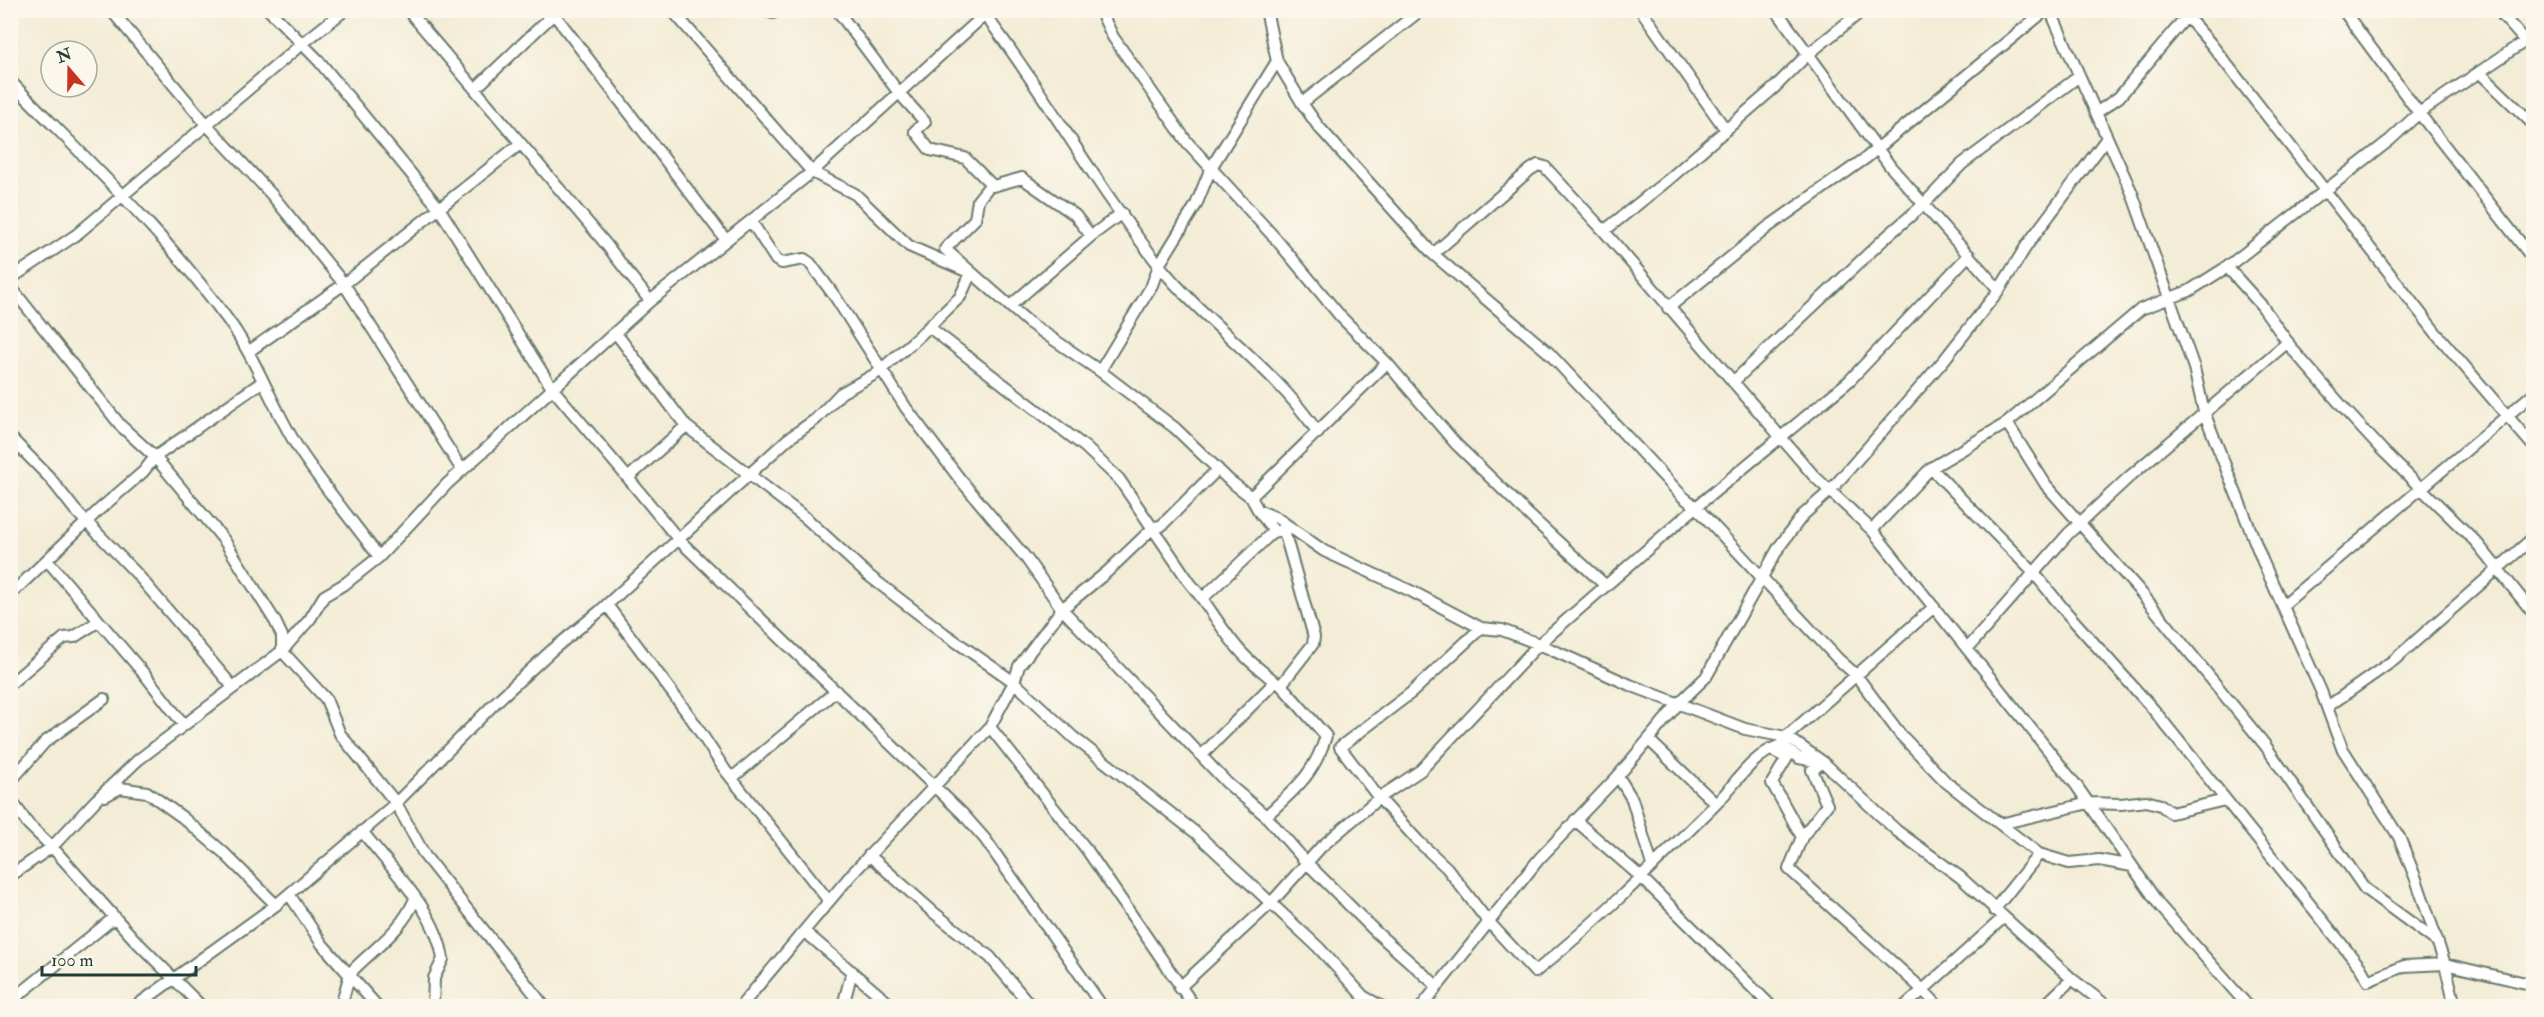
<svg xmlns="http://www.w3.org/2000/svg" width="2544" height="1017" font-family="'IM FELL Double Pica',serif">
	<style>
		.lines { fill: none; stroke-linecap: round; stroke-linejoin: round }
		.minor-casing { stroke: #697a6d; stroke-width: 14 }
		.minor { stroke: #fff; stroke-width: 10 }
	</style>
	<rect width="100%" height="100%" fill="#fbf7ec"/>
	<filter id="ink" filterUnits="userSpaceOnUse"><feTurbulence type="fractalNoise" baseFrequency=".0167" numOctaves="2"/><feDisplacementMap in="SourceGraphic" scale="12" xChannelSelector="R" yChannelSelector="G"/><feConvolveMatrix kernelMatrix="1 2 1 2 8 2 1 2 1" color-interpolation-filters="sRGB"/></filter>
	<filter id="wash" filterUnits="userSpaceOnUse"><feTurbulence type="fractalNoise" baseFrequency=".008" numOctaves="4" result="noise"/><feDisplacementMap in="SourceGraphic" scale="24" xChannelSelector="R" yChannelSelector="G"/><feGaussianBlur stdDeviation="1.35" result="paint"/><feColorMatrix in="noise" values="0 0 0 0 0 0 0 0 0 0 0 0 0 0 0 0 0 1.4 0 .05"/><feComposite in="paint" operator="in"/></filter>
	<g filter="url(#wash)">
		<rect width="100%" height="100%" fill="#f3ecd6"/>
	</g>
	<g filter="url(#ink)">
		<g class="lines">
			<defs>
				<path id="minor" d="M111,10l96,115 65,70 72,89 118,186
					M269,10l50,51 120,147 113,180 76,90
					M408,10l197,233 45,58
					M551,10l175,230
					M672,10l140,162 43,22 54,52 57,25
					M762,10l11,3 3,-3
					M837,10l62,83 26,29 -10,9 15,19 35,8 28,28 29,-8 53,37 16,21 31,-23
					M1100,10l13,27 74,105 88,96 66,79 46,46 69,81 74,72 76,70
					M1266,10l11,51 25,42 16,23 115,128 115,98 134,144 14,11 142,152 18,16 44,59 46,48 54,42 89,-21 32,1 25,-3 15,4 10,8 54,-13
					M1641,10l85,120
					M1776,10l114,156 109,124
					M2050,10l82,183 62,175 10,44 59,150 58,129 21,57 57,89 17,42 29,85 10,42
					M2181,10l30,34 225,289 98,114
					M2343,10l76,103 115,147
					M2498,10l27,31
					M982,11c63,81 112,173 177,254 48,60 116,103 159,168
					M2479,72l55,53
					M10,81c74,76 152,149 215,235 31,40 47,92 75,135 24,36 53,71 79,106
					M475,89l82,-78
					M1302,103l119,-93
					M2096,113l23,-16 73,-87
					M990,185l-12,15 -3,19 -30,30 83,73 72,49 75,57 55,53 21,16 7,13 19,8 47,33 89,41 68,36 21,2 37,14 91,41 115,44 41,8 10,6 27,19 74,69 63,46 112,102 35,27
					M751,221l25,39 6,3 22,-4 6,4 26,35 70,110 53,70 67,80 36,51 165,174 39,33 40,46 70,70 61,54
					M1604,231l64,-51 106,-92 33,-33 56,-45
					M1433,254l97,-84 8,-5 7,2 59,64 210,245 58,54 204,255 84,121 88,100
					M2227,267l35,39 31,44 55,63 34,37 94,92 58,72
					M10,279l66,-44 227,-192 42,-33
					M10,286l111,140 34,31 69,83 51,81 7,15v15l44,48 14,35 56,69 29,53 119,150
					M1010,306l81,-70
					M1668,308l100,-81 98,-69 180,-148
					M929,327l156,120 34,32 71,104c19,22 32,49 53,71 9,10 22,19 32,28l-73,73
					M615,332l71,94 121,93 61,56 77,59 69,48 59,55 123,96 122,114 45,49 18,10
					M248,352l96,-68 176,-140
					M1100,371l52,-86 7,-20 37,-60 15,-37 66,-107
					M1733,382l152,-144 38,-33 39,-41 116,-87
					M2007,423l39,62 92,104 127,156 100,144 71,52
					M686,426l-58,52 51,62 284,274 22,25 117,167
					M10,437l40,41 25,32 62,64 96,113
					M1931,468l103,105 32,39 87,97 207,258 8,14 36,-15 41,-2 89,21
					M1251,497l136,-134
					M1260,513l14,18h10l30,106 -1,7 -32,41 45,51c-12,39 -31,53 -60,80
					M1872,530l59,-62 76,-45 134,-114 48,-18 38,-24 163,-127 29,-27 115,-78
					M47,560l98,115 39,50
					M10,595l90,-86 43,-37 12,-15 107,-75
					M1203,598l71,-67
					M607,605l84,113 34,52 104,131
					M2283,605l251,-212
					M1481,628l-70,65 -71,54 39,51 39,43 29,27 39,51 49,53c63,-51 121,-109 179,-166 22,-22 36,-50 67,-61l18,13 21,4
					M1968,648l100,-114 61,-57 159,-135
					M10,684l54,-46 10,-1 25,-16
					M2327,707l67,-47 140,-123
					M990,727l97,123 107,156
					M1786,737l148,-130
					M1649,740l67,64
					M1770,749l17,9 -15,25 30,54
					M1823,762l-11,8 15,35 -25,32 -13,32 134,121 15,16
					M1618,776l14,23 20,66
					M732,778l104,-87
					M10,782l35,-40 59,-43
					M105,796l15,-8 27,4 35,25 41,35 53,53
					M10,798l18,26 24,23 82,92 67,67
					M1575,820l66,57 130,129
					M2000,824l39,30 30,9 30,-3 33,6
					M362,831c29,38 74,79 81,128l-9,19 -1,28
					M869,855l64,57 57,45 41,49
					M10,876l42,-29 44,-47 42,-40 144,-109 28,-32 14,-23 22,-13 33,-26 68,-73 203,-183 162,-129 178,-162
					M289,894l33,50 55,62
					M1994,910l45,-56
					M804,931l88,75
					M1179,988l92,-85 50,-56 58,-49 42,-28 118,-126 157,-137 153,-126 120,-126
					M10,1002l105,-85
					M136,1006l140,-101 120,-102 101,-102 54,-50 49,-40 188,-172 28,-20 25,-26 36,-20 39,-34 44,-42 11,-24
					M341,1006l8,-29 5,-8c23,-23 48,-39 61,-70
					M741,1006l110,-131 139,-148 24,-45 5,-16 43,-57 45,-37 47,-45 7,-1 57,-57
					M843,1006l9,-35
					M1422,1006l117,-147 79,-83 60,-72 28,-27 73,-130 24,-32 27,-24 114,-131 55,-70 28,-45 80,-107
					M1905,1006l98,-88
					M2044,1006l28,-27"/>
			</defs>
			<use href="#minor" class="minor-casing"/>
			<use href="#minor" class="minor"/>
		</g>
	</g>
	<rect width="2544" height="1017" fill="none" stroke="#fbf7ec" stroke-width="36"/>
	<g transform="translate(69 69) rotate(340)"><circle r="28" fill="#fbf7ec" stroke="#a3ada2" stroke-width="1.5"/>
	<path d="M0-4.5L10 22L0 15L-10 22Z" fill="#c8321e"/>
	<text y="-9" font-size="16" font-weight="bold" text-anchor="middle" fill="#1f3d34">N</text>
	</g>
	<path d="M42 966v9h154v-9" fill="none" stroke="#1f3d34" stroke-width="3"/>
	<text x="51" y="966" font-size="18" fill="#1f3d34" stroke="#fbf7ec" stroke-width="4.5" paint-order="stroke">100 m</text>
</svg>
